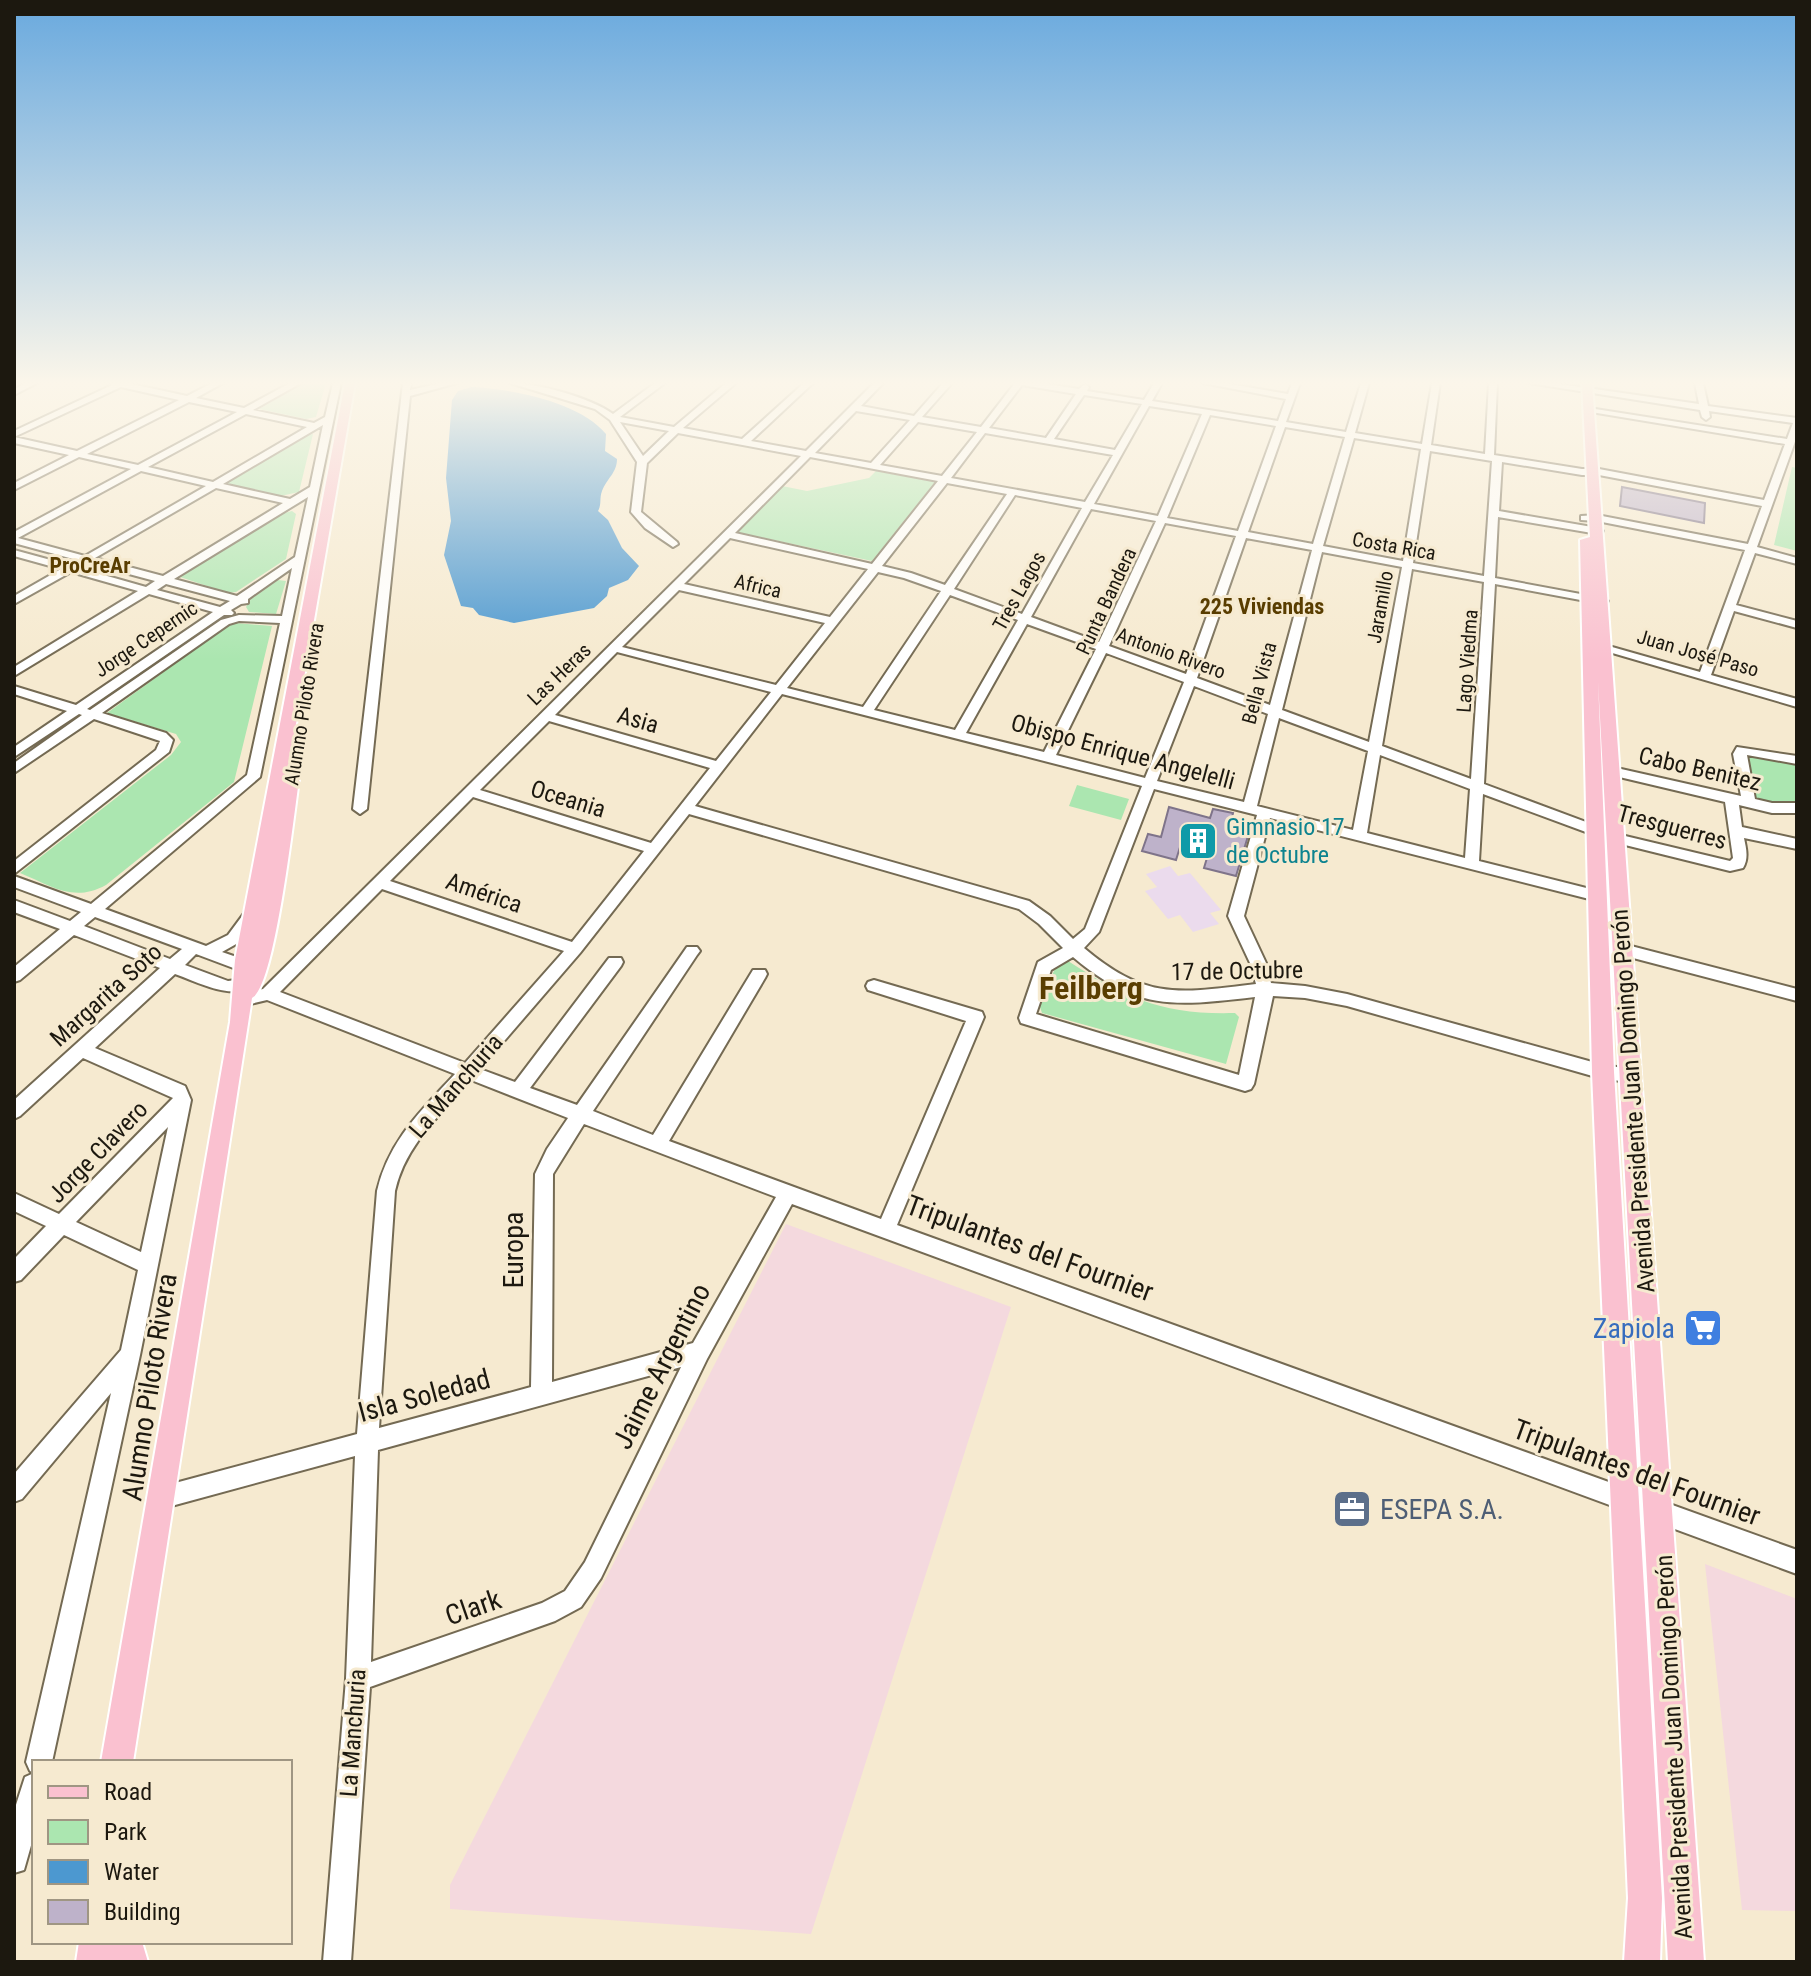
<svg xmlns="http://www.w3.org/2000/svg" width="1811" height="1976" font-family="'Roboto Condensed',sans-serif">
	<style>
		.commercial { fill: #f4d9de }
		.education { fill: #ebdbed }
		.green { fill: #abe6b0 }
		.water { fill: #4c98d0 }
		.building { fill: #beb2ca; stroke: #7f748a; stroke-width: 2 }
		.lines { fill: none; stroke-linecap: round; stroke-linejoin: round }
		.minor-casing { stroke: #746a53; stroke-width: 4 }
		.major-casing { stroke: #fff; stroke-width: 4 }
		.minor { fill: #fff; fill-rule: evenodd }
		.major { fill: #fac1d0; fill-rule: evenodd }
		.labels { text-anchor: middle; stroke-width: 6; stroke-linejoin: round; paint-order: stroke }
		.far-street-label { font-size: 20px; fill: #1c180f; stroke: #f6ead0 }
		.far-neighbourhood-label { font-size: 22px; font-weight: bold; fill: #593d00; stroke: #f6ead0 }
		.street-label { font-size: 24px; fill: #1c180f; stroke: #f6ead0 }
		.culture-label { font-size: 24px; fill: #0d838f; stroke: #f6ead0; text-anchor: start }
		.near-street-label { font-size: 28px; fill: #1c180f; stroke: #f6ead0 }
		.near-shop-label { font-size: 28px; fill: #366cbe; stroke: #f6ead0; text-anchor: end }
		.near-service-label { font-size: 28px; fill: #4e5e75; stroke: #f6ead0; text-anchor: start }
		.district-label { font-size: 32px; font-weight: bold; fill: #593d00; stroke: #f6ead0 }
	</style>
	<rect width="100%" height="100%" fill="#f6ead0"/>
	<path class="commercial" d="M786,1224l225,83 -200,627 -361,-25v-24z
		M1705,1564l92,35v312l-55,-1z"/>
	<path class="education" d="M1170,866l8,10 12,-3 31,37 -11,3 9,11 -26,8 -13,-17 -12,4 -23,-28 12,-4 -11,-13z"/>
	<path class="green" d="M304,383h22l-10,34 -10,2 -47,-10z
		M313,434l-14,58 -23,5 -54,-12 81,-49z
		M1792,467l5,1v83l-23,-6z
		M876,471l59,11 -63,79 -136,-29 46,-46 25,5 62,-13z
		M292,511l4,3 -10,45 -50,33 -8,1 -51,-17 100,-61z
		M278,580l8,1 -10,33 -27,-2 -3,-5 5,-8z
		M236,623l36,3 -38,156 -128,103c-33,18 -54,1 -86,-12l151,-118 10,-13 -5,-8 -69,-21 120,-87z
		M1751,757l46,8v36l-21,2 -21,-5 -9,-40z
		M1077,785l52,14 -8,21 -52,-14z
		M1068,961c59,38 95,54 167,52l4,4 -13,47 -184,-51 -3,-9 19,-42z"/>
	<path class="water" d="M472,387c40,2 108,15 134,47l-1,17 12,8c0,14 -10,19 -15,32 -3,8 0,13 -4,20l10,9 14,28 17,18 -11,14 -19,8 -2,8 -13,12 -80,15 -35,-8 -6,-7 -12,-2 -17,-51 7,-34 -5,-43 6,-78 6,-9z"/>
	<path class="building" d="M1622,487l83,16 -1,20 -84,-17z
		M1169,807l41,11 3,-9 20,4 -2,9 20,4 -15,50 -32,-8 5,-17 -28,-7 -5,16 -34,-9 6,-17 13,3z"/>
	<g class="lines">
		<defs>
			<path id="minor" d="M26,383h11l-23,12v-6z
				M110,383h17l60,13 25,-13h11l-27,15 48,10 46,-25h11l-48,27 61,13 11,-6 8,-34h8l-81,394 -155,132 101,37 22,-11 20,-27h10l3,4 -3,4 -20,27 -16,9 23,8 15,1 2,4 -2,4 -16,3 -48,-18 -11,11 43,16 25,-3 6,2 2,4 -2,4c-33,10 -54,-3 -84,-14l-80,74 90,38 6,14 -51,255 -88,407h-18v11l-4,-2 -4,-9 85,-369 -89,106 -8,3v-28l107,-124 17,-80 -74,-35 -43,45 -7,2v-23l32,-33 -32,-15v-18l45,21 114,-116 -90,-40 -63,58 -6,3v-19l146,-132 -86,-33 -54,45 -6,2v-15l46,-38 -46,-17v-12l56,21 11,-9 -67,-25v-11l77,28 156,-129 33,-152 -41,-2 -10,3 -127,89 64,20 7,7 -4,12 -155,122v-13l142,-111 4,-9 -66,-22 -80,54v-10l68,-48 -3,-1 -65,43v-10l53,-36 -53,-17v-8l62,19 137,-93 -64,-18 -135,82v-9l124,-76 -67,-19 -57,32v-8l47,-27 -47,-13v-6l55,15 8,-5 -63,-17v-11l117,-63 -52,-12 -65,33v-7l55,-28 -55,-12v-6l63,14 102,-51 -58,-13 -107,50v-6l98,-46zM189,402l48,10 -99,53 -51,-11zM246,414l61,13 -94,55 -65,-15zM323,425l-13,62 -20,12 -67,-15zM141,471l65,15 -121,70 -67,-18zM216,488l67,15 -120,73 -68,-18zM308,497l-13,60 -58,39 -63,-17zM88,563l67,18 -9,6 -67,-19zM292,568l-10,48 -43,-1 -18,5 -131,90 -3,-1 137,-94h8l2,-2 -3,-3 10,-6 7,-1v-4zM166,584l64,17 -10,6 -63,-17zM95,917l87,32 -12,10 -86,-33zM168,1127l-27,125 -65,-30z
				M403,383h8l-1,7 31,-7h16l-47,13 -43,413 -7,5 -7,-5z
				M510,383c28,0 81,15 103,31l42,-31h10l-45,34 54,10 52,-44h10l-53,45 59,11 62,-56h9l-62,58 55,10 68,-68h9l-22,23 53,10 29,-33h9l-30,34 59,10 34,-44h26l38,6 6,-5 4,3 -2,4 57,9 10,-17h8l-10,18 126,20 8,-22 -83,-16h21l64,11 4,-11h8l-14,39 60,10 15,-49h8l-14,50 67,11 10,-61h8l-9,62 54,9 4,-71h8l-3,72 88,14h17l165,31 21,-56 -200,-33 4,-3 198,31 6,-16 -84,-12 1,6 -4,3 -4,-3 -2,-7 -171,-27h24l146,21 -4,-21h8l5,23 89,12v18l-40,111 40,11v6l-42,-11 -19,52 61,16v7l-63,-17 -23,64 86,24v8l-212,-62 6,-4 109,31 45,-122 -148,-29 -16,-1v-4l16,-1 151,29 14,-38 -163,-31h-17l-80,-13 -3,49 99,17 5,3 -5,3 -100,-17 -3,61 107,20 6,3 -6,3 -107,-20 -11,200 137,51 109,26 3,-3 -8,-56 -131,-31v-6l5,-1 142,32 -8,-42 4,-7 60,9v8l-50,-9 8,44 17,4h25v10h-25l-33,-8 3,22 55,12v10l-53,-11c2,10 5,20 -1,30l-13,3 -117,-29 -130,-48 -4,67 135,34 2,4 -2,4 -5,1 -339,-86 -26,98 22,47 5,20 34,3 42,8 256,71 34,5 3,5 -3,5 -6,2 -28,-3 -256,-73 -42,-8 -32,-2 -19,88 -3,5 -6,2 -224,-68 -2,-5 19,-56 25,-14 -24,-24 -20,-15 -330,-95 -109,139 -100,116 35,13 94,-124h12l2,4 -2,4 -91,122 47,17 110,-158h10l3,4 -3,4 -104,156 60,24 100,-165h12l2,4 -2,4 -96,163 212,78 85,-198 -98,-31 -2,-4 2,-4 6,-2 108,32 2,5 -87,208 900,325v24l-1005,-370 -85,155 -106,219 -20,29 -26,14 -185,66 -19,275h-28l23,-283 9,-223 -191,52 -8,-3 -3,-8 3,-8 8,-3 193,-52 20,-243c12,-51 44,-80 78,-117l-188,-74 -25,6 -6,-1 -2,-5 2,-5 27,-6 538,-533 -123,-23 -31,30 -6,49 36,30 1,2 -5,3 -28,-19 -14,-16 6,-50 -27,-42 -15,-11zM1022,385l54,9 -30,44 -57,-10zM1084,395l58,9 -27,46 -61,-11zM1149,406l53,8 -44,102 -64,-12zM856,411l54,9 -39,43 -56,-10zM1210,415l66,11 -38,105 -71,-13zM620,422l49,9 -26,25zM918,422l59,10 -35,44 -62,-11zM1285,427l60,10 -32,107 -65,-12zM985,433l128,22 -28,47 -134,-24zM1354,438l67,11 -18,112 -80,-15zM1430,451l62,10 -8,115 -71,-13zM810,457l128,24 -66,83 -137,-31zM947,483l60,11 -62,91 -34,-12 -29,-7zM1015,495l67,13 -60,106 -68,-25zM1091,509l65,12 -57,121 -68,-25zM1165,523l71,13 -50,138 -77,-28zM730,538l138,31 -38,48 -146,-33zM1246,538l66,12 -42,155 -73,-27zM1322,552l80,15 -33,175 -87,-32zM1412,569l72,13 -13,197 -89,-33zM878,572l26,6 37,13 -78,116 -76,-19zM679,590l146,33 -49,62 -154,-38zM950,595l68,25 -63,110 -81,-20zM1027,624l69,25 -52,103 -78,-19zM617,652l154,40 -55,69 -161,-46zM1106,653l78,29 -39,96 -89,-23zM1194,686l74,28 -24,88 -87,-21zM782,694l360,92 -57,143 -12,10 -23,-23 -21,-15 -334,-95zM1279,718l89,33 -15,79 -96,-24zM549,721l161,47 -59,75 -171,-53zM1380,755l90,34 -5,69 -98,-25zM1154,789l103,26 -29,101 22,47 6,21c-77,9 -109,17 -172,-36l15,-16zM473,797l171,54 -72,91 -182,-61zM382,889l182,62 -99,112 -185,-71zM1073,957c65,55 102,49 182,40l-16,78 -203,-61 15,-44zM471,1080l97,38 -21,31 -12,25 -4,213 -152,41 16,-237c10,-46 46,-77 76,-111zM584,1124l192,73 -83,146 -141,39 1,-208zM681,1367l-96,195 -20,29 -23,12 -171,59 7,-212z
				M1600,938l197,51v12l-202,-53 -3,-4 3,-4z
				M34,1773v62l-10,35 -10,3v-62l11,-34z"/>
			<path id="major" d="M345,383h10l-68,393h10l2,4c-5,33 -24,208 -47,218l-119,764h-32l129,-740 5,-62z
				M1582,383h10l112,1579h-36l-70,-1281 16,391 48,826 -2,64h-36l4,-64 -36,-826 -12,-532 10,-3z
				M79,1942h63l6,20h-72z"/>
		</defs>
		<use href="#minor" class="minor-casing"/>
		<use href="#major" class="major-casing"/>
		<use href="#minor" class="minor"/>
		<use href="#major" class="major"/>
	</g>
	<linearGradient id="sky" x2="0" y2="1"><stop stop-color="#69a9de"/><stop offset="0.58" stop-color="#fbf6ea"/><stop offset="1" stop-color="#fbf6ea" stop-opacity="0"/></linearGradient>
	<rect width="1811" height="660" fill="url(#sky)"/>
	<defs>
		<symbol id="building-square" viewBox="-11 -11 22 22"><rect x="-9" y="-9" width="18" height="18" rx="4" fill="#0f9aa8" stroke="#f6ead0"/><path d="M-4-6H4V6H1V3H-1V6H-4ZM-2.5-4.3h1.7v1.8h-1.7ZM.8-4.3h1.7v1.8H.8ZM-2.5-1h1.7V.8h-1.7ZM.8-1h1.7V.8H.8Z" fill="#fff"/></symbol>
		<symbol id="supermarket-square" viewBox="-11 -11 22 22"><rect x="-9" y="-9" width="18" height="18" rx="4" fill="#3f7fe0" stroke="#f6ead0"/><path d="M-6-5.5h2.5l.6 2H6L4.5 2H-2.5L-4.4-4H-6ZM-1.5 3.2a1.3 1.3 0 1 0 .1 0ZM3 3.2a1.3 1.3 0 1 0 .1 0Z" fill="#fff"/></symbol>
		<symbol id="office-square" viewBox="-11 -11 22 22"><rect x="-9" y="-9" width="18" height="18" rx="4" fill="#5c6f8a" stroke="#f6ead0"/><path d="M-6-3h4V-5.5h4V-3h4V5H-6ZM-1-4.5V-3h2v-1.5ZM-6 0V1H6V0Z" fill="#fff"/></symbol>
	</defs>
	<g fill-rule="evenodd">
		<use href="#building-square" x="1176" y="819" width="44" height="44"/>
		<use href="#supermarket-square" x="1681" y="1306" width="44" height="44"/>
		<use href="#office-square" x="1330" y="1487" width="44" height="44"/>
	</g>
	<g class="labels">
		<g class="far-street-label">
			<text transform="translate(1394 546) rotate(10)" y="7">Costa Rica</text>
			<text transform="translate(758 586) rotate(13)" y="7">Africa</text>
			<text transform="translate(1019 591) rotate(-61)" y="7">Tres Lagos</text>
			<text transform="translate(1106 601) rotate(-65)" y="7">Punta Bandera</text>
			<text transform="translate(1380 607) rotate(-80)" y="7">Jaramillo</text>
			<text transform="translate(146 639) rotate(-34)" y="7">Jorge Cepernic</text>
			<text transform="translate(1171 653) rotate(20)" y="7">Antonio Rivero</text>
			<text transform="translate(1698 653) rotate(16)" y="7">Juan José Paso</text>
			<text transform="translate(1467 661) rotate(-86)" y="7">Lago Viedma</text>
			<text transform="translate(559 674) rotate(-44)" y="7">Las Heras</text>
			<text transform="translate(1259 683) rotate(-75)" y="7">Bella Vista</text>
			<text transform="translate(304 704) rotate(-81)" y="7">Alumno Piloto Rivera</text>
		</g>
		<g class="far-neighbourhood-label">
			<text x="90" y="573">ProCreAr</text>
			<text x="1262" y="614">225 Viviendas</text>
		</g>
		<g class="street-label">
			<text transform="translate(638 720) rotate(16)" y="8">Asia</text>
			<text transform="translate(1123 752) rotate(15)" y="8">Obispo Enrique Angelelli</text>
			<text transform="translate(1700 769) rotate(13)" y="8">Cabo Benitez</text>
			<text transform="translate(568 799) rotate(17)" y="8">Oceania</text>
			<text transform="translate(1672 827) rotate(15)" y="8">Tresguerres</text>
			<text transform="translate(484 893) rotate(19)" y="8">América</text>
			<text transform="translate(1237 971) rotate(-1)" y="8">17 de Octubre</text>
			<text transform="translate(106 995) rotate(-42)" y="8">Margarita Soto</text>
			<text transform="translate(456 1086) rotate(-49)" y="8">La Manchuria</text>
			<text transform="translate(1633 1101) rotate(-94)" y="8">Avenida Presidente Juan Domingo Perón</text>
			<text transform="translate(98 1152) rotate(-46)" y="8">Jorge Clavero</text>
			<text transform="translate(353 1733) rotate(-86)" y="8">La Manchuria</text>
			<text transform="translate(1674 1747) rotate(-93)" y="8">Avenida Presidente Juan Domingo Perón</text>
		</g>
		<g class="culture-label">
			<text x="1226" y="835">Gimnasio 17<tspan x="1226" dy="28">de Octubre</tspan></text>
		</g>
		<g class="near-street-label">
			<text transform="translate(1030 1248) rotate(20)" y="10">Tripulantes del Fournier</text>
			<text transform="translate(513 1250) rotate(-90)" y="10">Europa</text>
			<text transform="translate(661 1366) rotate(-63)" y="10">Jaime Argentino</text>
			<text transform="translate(149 1387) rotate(-81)" y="10">Alumno Piloto Rivera</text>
			<text transform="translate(424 1395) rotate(-15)" y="10">Isla Soledad</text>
			<text transform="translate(1637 1472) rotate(20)" y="10">Tripulantes del Fournier</text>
			<text transform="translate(473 1607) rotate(-19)" y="10">Clark</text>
		</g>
		<g class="near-shop-label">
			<text x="1675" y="1338">Zapiola</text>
		</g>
		<g class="near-service-label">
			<text x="1380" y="1519">ESEPA S.A.</text>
		</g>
		<g class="district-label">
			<text x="1091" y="999">Feilberg</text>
		</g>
	</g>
	<rect width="1811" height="1976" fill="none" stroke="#1c180f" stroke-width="32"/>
	<rect x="32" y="1760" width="260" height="184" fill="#f6ead0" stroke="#9f9683" stroke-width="2"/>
	<rect x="48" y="1786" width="40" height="12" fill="#fac1d0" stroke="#9f9683" stroke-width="2"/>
	<text x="104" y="1800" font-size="24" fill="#1c180f">Road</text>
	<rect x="48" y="1820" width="40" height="24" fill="#abe6b0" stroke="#9f9683" stroke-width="2"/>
	<text x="104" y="1840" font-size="24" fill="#1c180f">Park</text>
	<rect x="48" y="1860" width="40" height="24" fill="#4c98d0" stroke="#9f9683" stroke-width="2"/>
	<text x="104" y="1880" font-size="24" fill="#1c180f">Water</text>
	<rect x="48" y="1900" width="40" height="24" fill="#beb2ca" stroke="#9f9683" stroke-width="2"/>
	<text x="104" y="1920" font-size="24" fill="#1c180f">Building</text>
</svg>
